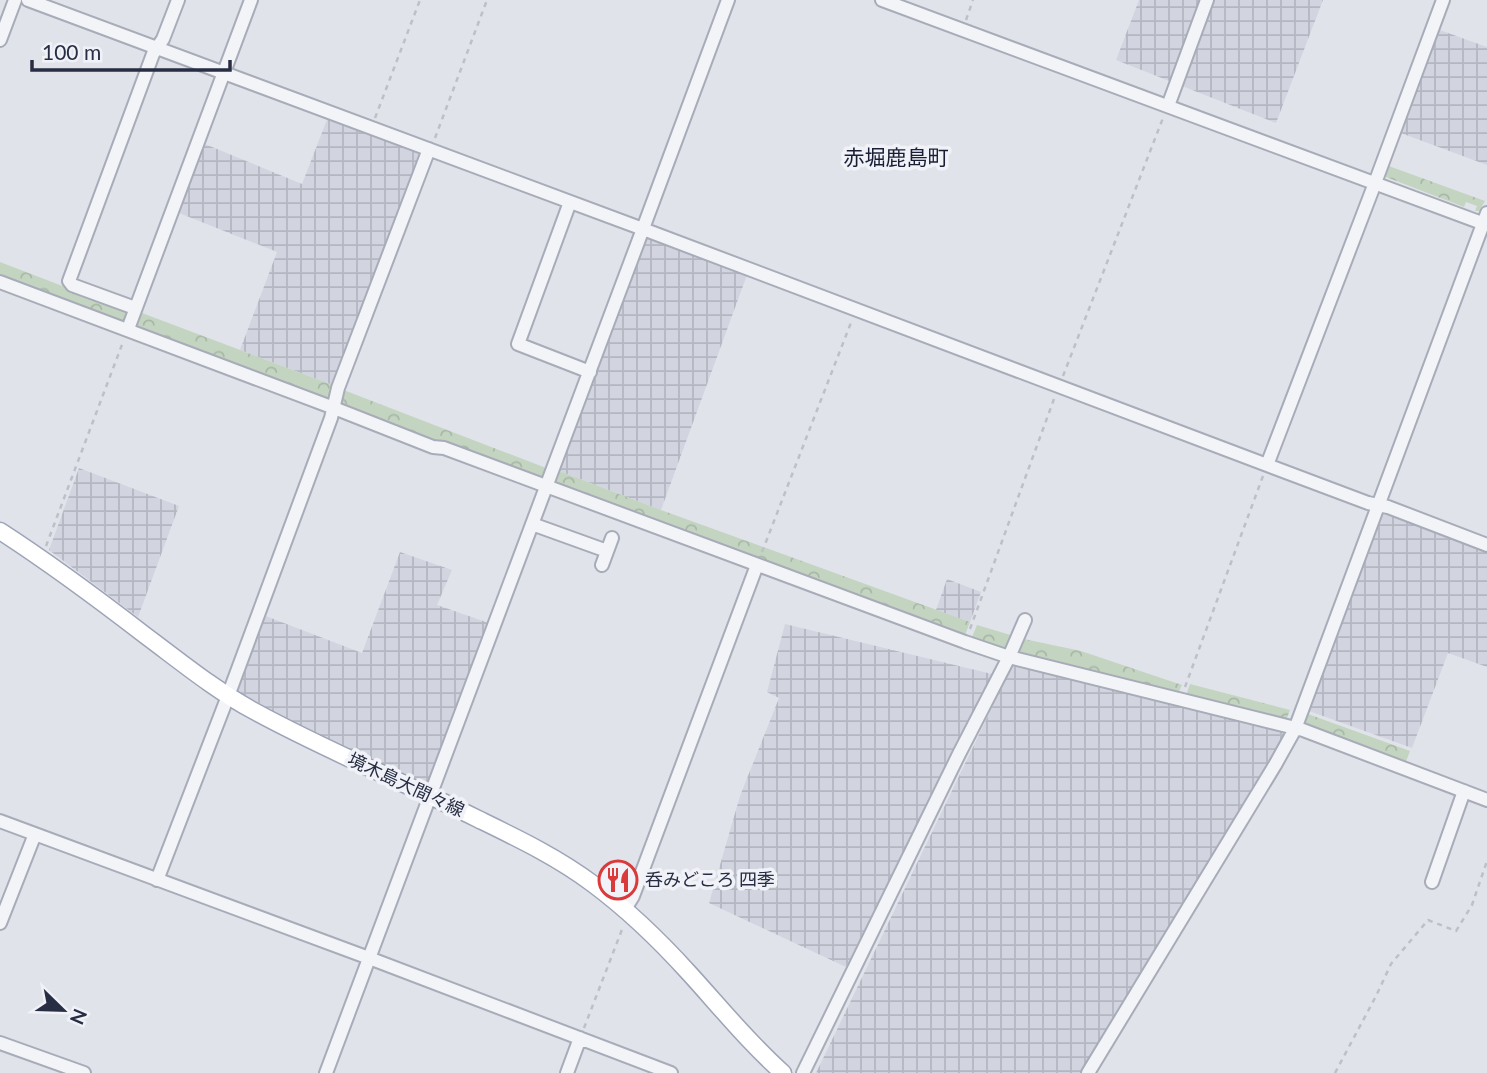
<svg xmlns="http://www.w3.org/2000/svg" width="1487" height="1073" font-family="Lato,'Noto Sans JP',sans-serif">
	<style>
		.industrial { fill: url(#industrial-grid) }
		.forest { fill: url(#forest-crowns) }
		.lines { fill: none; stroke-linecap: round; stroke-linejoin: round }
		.minor-casing { stroke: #a8acb8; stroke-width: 16 }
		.major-casing { stroke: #9ea4b7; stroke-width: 19 }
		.path { stroke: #bec0c9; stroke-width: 2.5; stroke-dasharray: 5 5; stroke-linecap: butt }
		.minor { stroke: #f3f4f8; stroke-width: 12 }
		.major { stroke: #fff; stroke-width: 16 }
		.labels { text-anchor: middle; stroke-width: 7; stroke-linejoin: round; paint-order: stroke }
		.street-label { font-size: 18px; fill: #272d43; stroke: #f0f2f8 }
		.poi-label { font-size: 18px; fill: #272d43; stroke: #f0f2f8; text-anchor: start }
		.quarter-label { font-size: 21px; fill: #191e34; stroke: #f0f2f8 }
	</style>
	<defs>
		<pattern id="industrial-grid" width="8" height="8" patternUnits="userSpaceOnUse" patternTransform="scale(1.75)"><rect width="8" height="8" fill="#d2d5e0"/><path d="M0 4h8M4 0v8" fill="none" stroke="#b4b7c1"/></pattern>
		<pattern id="forest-crowns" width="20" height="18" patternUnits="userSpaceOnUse" patternTransform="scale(1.75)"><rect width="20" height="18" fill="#c3d5c0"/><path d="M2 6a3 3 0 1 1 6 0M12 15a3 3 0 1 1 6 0" fill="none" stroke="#a8b7a6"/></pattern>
	</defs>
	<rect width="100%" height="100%" fill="#e0e3ea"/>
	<path class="industrial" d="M1139,0h184l-47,123 -160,-63z
		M1437,29l50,18v118l-89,-33z
		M328,117l97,36 -90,233 -95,-36 37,-98 -103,-41 26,-69 102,42z
		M652,237l95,38 -86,235 -102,-39 88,-233z
		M79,468l100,38 -41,111 -89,-67z
		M1382,512l105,39v116l-39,-14 -36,95 -103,-37z
		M400,552l52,18 -15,35 52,18 -59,158 -7,3 -118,-54 -67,-39 -2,-4 27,-72 99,38z
		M947,579l34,13 -11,30 -34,-12z
		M785,624l207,50 -146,293 -137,-64 31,-107 39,-98 -12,-6z
		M1012,666l27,3 248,64 -206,340h-265z"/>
	<path class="forest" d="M1386,165l99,36 -6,10h-4l2,-5 -11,-4 -2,5 -78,-30 -3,-4z
		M0,262l130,50 -4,10 -4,2 -122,-48z
		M142,313l193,73 -3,17 -196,-75z
		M341,389l205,79 -4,12 -203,-76z
		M559,471l102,39 309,112 -5,13 -4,1 -195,-73 -8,-6 -7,1 -198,-73z
		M977,625l47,14 57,12 101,34 -3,6 -4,4 -200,-54 -3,-4z
		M1190,684l100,26 -5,13 -100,-25z
		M1308,714l102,37 -5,13 -102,-38z"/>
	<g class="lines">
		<defs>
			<path id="minor" d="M28,0l615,229 624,236 101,38 20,4 99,38
				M882,0l605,225
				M0,40l15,-40
				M1168,106l39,-106
				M570,202l-52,142 72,28
				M0,282l334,126 99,39 11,1 521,194 44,15 294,73 184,70
				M135,308l-63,-23 -3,-4 84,-227 10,-15 15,-39
				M128,329l123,-329
				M1267,465l108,-282 68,-183
				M532,524l75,27
				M602,565l10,-27
				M0,821l369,137 302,115
				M157,880l71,-184 103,-278 7,-30 91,-239
				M1432,882l32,-91
				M625,909l8,-13 124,-331
				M0,923l35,-89
				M0,1043l84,30
				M326,1073l315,-839 87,-234
				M567,1073l13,-35
				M803,1073l156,-319 50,-97 16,-37
				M1088,1073l187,-308 20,-36 192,-516"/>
			<path id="major" d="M0,531c51,33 98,68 146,105 35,26 69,54 108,75 73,40 150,71 224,108 39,19 79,38 115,65 35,26 67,57 96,89 31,34 60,70 94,100"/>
		</defs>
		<use href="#minor" class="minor-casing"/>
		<use href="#major" class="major-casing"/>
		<path class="path" d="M966,20l7,-20
			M375,118l45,-118
			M435,138l52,-138
			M1063,376l100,-258
			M46,546l77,-204
			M762,552l90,-232
			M970,629l84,-230
			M1185,687l78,-211
			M584,1028l39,-101
			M1335,1073l41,-77 15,-32 37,-44 28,11 16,-26 15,-44"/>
		<use href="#minor" class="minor"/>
		<use href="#major" class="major"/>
	</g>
	<defs>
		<symbol id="restaurant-ring" viewBox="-11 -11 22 22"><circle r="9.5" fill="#f0f2f8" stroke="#db3a3b" stroke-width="1.5"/><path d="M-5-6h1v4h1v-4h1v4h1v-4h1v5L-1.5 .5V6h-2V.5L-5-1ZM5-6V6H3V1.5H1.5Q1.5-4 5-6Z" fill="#db3a3b"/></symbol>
	</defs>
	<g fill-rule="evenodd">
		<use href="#restaurant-ring" x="596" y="858" width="44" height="44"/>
	</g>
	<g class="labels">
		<g class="street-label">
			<text transform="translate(406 785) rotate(25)" y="6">境木島大間々線</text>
		</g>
		<g class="poi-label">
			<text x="645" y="886">呑みどころ 四季</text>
		</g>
		<g class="quarter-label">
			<text x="896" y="165">赤堀鹿島町</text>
		</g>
	</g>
	<g transform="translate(63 1010) rotate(113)" stroke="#f0f2f8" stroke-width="5" paint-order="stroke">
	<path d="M0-5L12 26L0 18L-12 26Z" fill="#272d43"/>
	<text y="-10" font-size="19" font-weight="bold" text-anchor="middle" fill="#272d43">N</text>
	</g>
	<path d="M32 60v10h198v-10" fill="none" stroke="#272d43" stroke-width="3.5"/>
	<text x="42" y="60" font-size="21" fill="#272d43" stroke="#f0f2f8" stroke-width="5" paint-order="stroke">100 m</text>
</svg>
